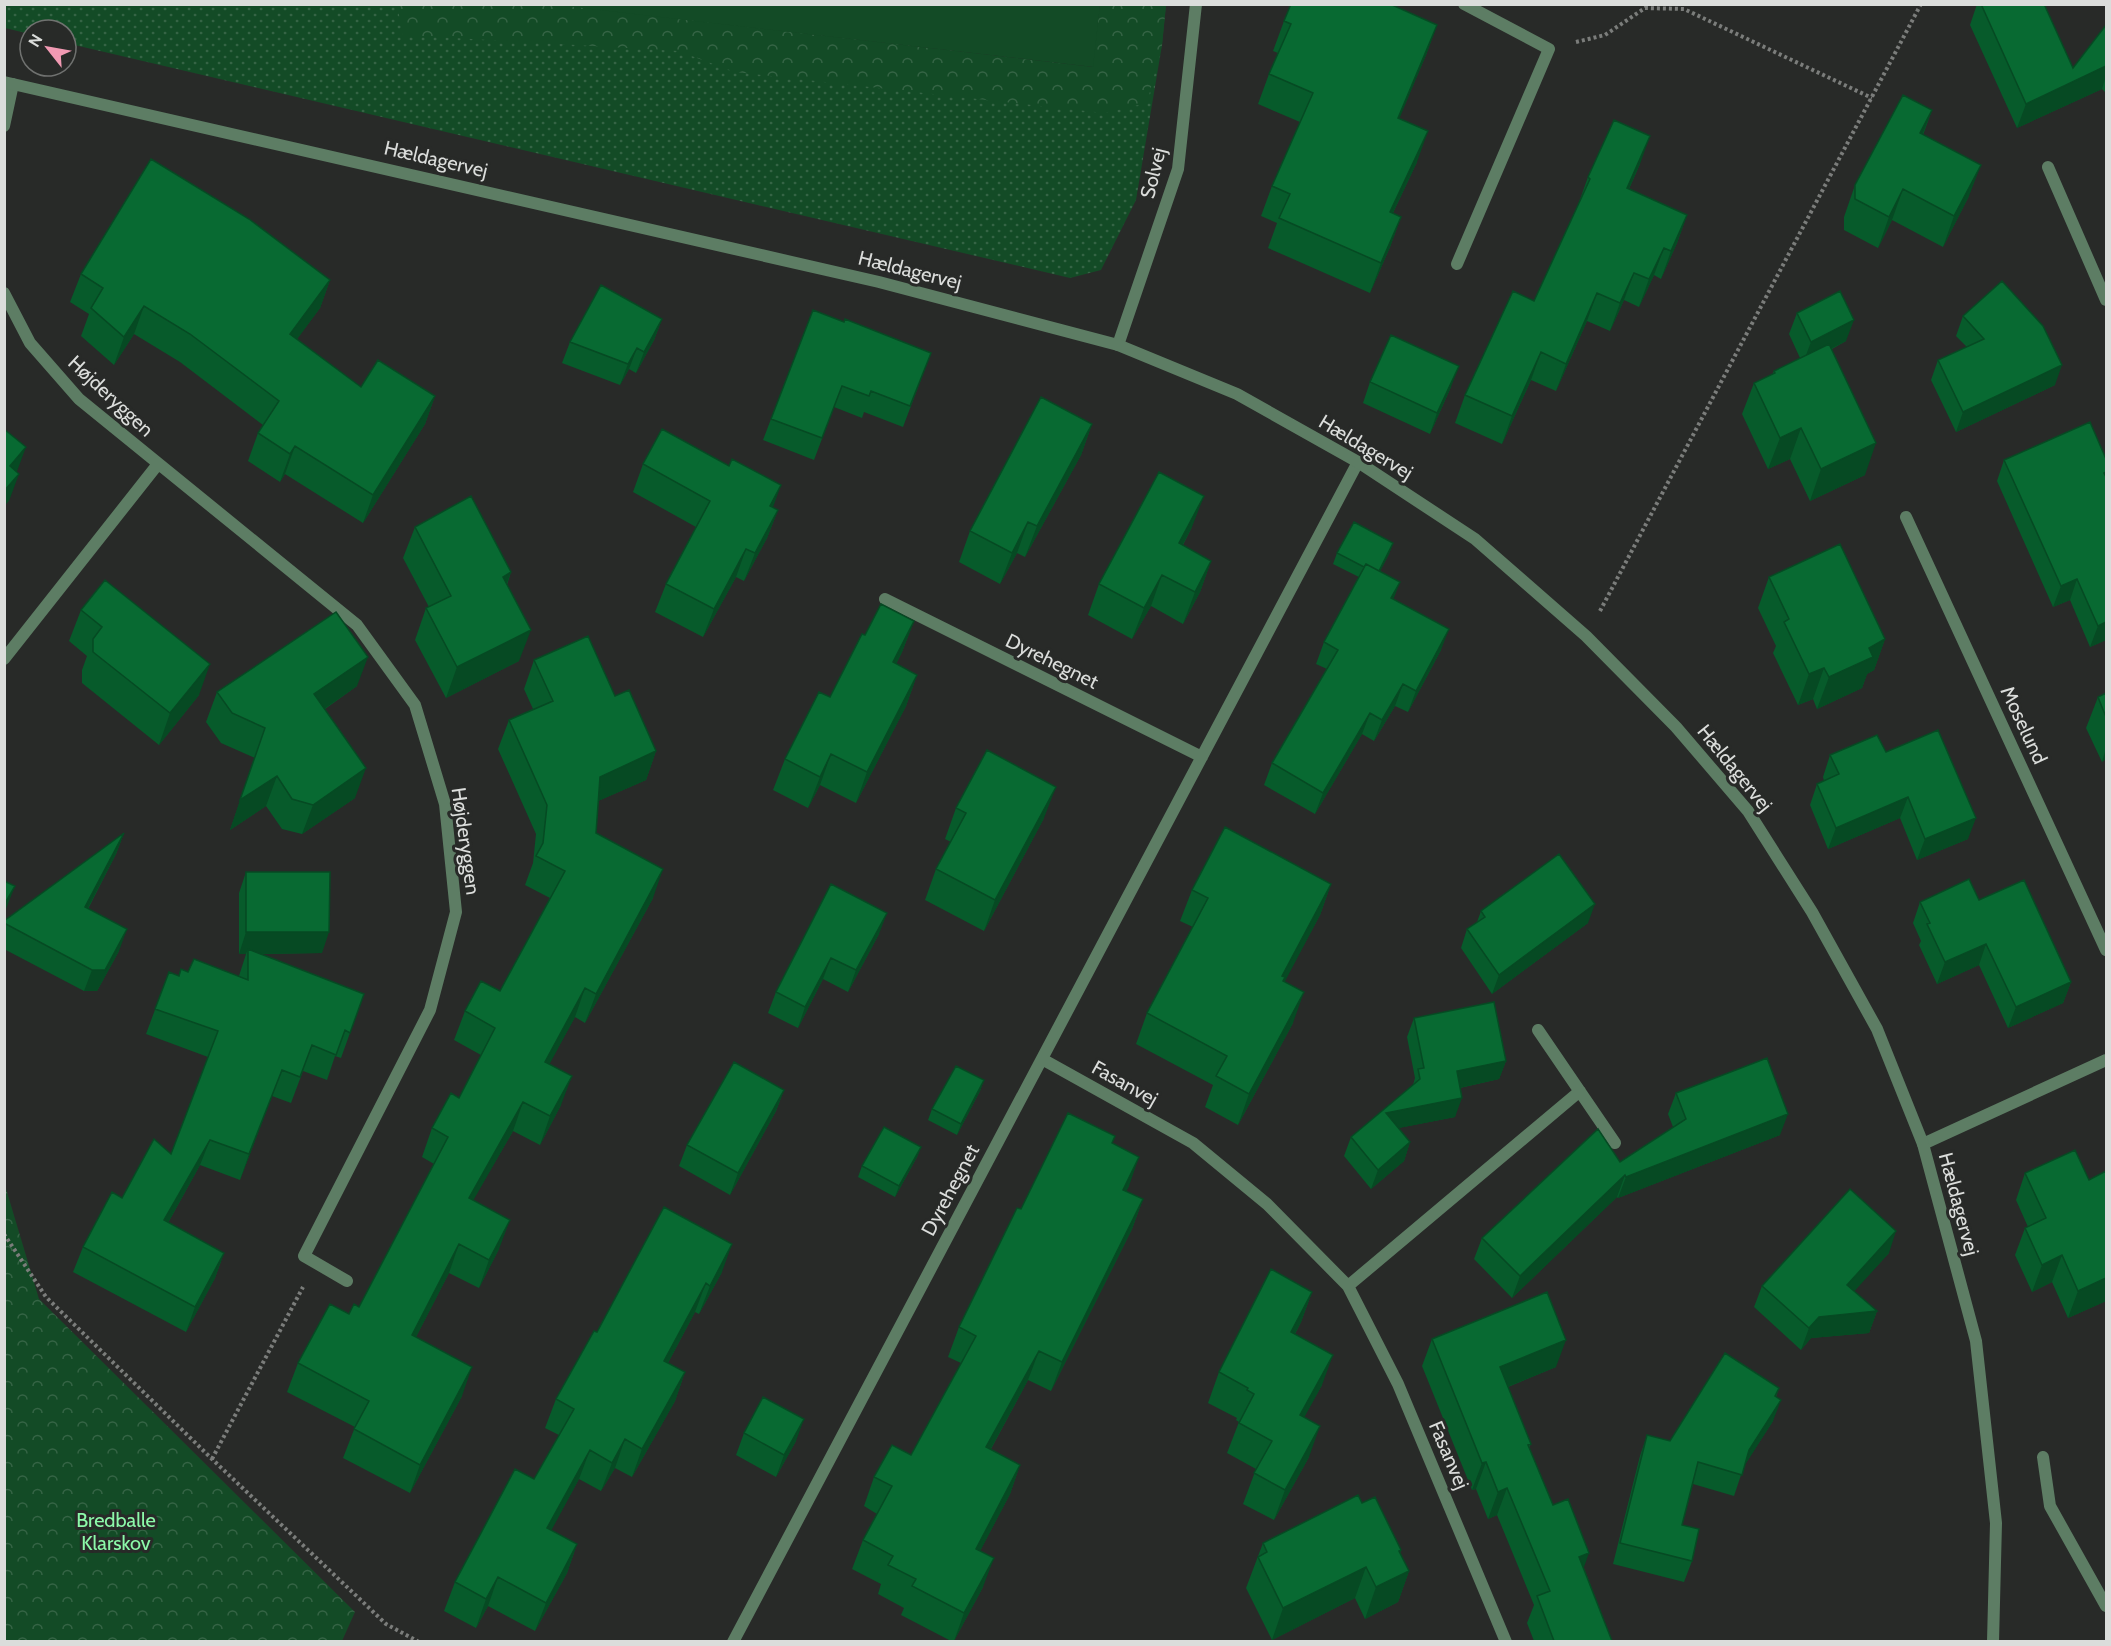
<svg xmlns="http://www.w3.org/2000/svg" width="2111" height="1646" font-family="Cabin,sans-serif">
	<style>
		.grass { fill: url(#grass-dots) }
		.forest { fill: url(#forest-crowns) }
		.park { fill: #134b26 }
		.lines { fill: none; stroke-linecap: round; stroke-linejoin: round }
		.path { stroke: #7b7d7b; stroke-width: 4; stroke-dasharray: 3 3; stroke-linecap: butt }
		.minor { stroke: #5d7d64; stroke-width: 12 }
		.tertiary { stroke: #5d7d64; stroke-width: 12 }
		.wall { fill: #075b2b }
		.shaded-wall { fill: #064a23 }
		.building { fill: #086a32; stroke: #064a23; stroke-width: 1.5 }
		.labels { text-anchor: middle; stroke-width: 6; stroke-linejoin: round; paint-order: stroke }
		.street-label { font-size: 20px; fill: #dbdddb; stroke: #282a28 }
		.park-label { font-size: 20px; fill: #8cf9a9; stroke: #282a28 }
	</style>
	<defs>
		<pattern id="grass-dots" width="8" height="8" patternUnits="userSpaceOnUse" patternTransform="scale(1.5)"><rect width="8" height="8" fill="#134b26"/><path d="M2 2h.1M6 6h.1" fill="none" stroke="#356445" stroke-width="1.8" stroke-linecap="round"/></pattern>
		<pattern id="forest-crowns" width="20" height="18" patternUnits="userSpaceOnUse" patternTransform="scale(1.5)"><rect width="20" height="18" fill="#134b26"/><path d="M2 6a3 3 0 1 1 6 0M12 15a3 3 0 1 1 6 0" fill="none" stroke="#356445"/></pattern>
	</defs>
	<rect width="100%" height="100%" fill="#282a28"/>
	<path class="grass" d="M5,4h552l535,63 8,-62h66l-4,40 -26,155 -35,70 -31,8 -1004,-235v-13h-36v4l-25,-6z"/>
	<path class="forest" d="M397,5h262l2,12 431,50 8,-62h66l-4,40 -15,58 -43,10 -369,-41 -57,-21 -275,-16z
		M4,1182l35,117 316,313 -13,29h-337z"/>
	<path class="park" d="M557,5l543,-1v1l-7,62z"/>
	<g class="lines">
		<path class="path" d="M1576,42l29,-7 40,-27 39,1 188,89
			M1600,611l321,-607
			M4,1234l42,63 166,162 174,165 33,18
			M212,1459l91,-172"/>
		<path class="minor" d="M4,126l9,-42
			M2048,167l58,133
			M1457,264l92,-215 -85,-45
			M4,293l26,50 49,56 278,226 58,80 30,99 11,108 -26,98 -126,246 43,25
			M1118,345l60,-176 18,-165
			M1906,517l200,433
			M885,599l317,158
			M4,659l154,-195
			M1538,1030l77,113
			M1042,1059l151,84 74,61 81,82 50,98 108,258
			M1923,1144l183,-84
			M1348,1286l232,-195
			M2043,1457l7,49 56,100
			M733,1642l625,-1180"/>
		<path class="tertiary" d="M4,82l875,200 239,63 119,49 121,68 117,77 111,97 90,91 72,84 64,101 65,117 46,115 53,197 20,182 -3,119"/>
	</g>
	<path class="wall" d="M1977,4h67l29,64 33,-43v68l-4,-4 -85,39 -47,-103z
		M1284,21l153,4 -11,30 -27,63 18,44 -24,51 8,4 -11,30 -20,46 -102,-45 9,-25 -16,-7 11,-30 28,-64 -42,-18 11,-30 9,-21 -5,-2z
		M1932,110l-9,25 46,61 -26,51 -51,-27 -14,28 -34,-18v-13l11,-32z
		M1640,164l-11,25 58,26 -10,28 -16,36 -7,-4 -15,32 -15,-7 -14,31 -23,-10 -31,70 -25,-11 -29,64 -47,-21 10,-28 69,-94 44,-96 10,-28z
		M81,274l249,6 -10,28 -23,31 64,48 74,9 -10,28 -62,99 -78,-49 -5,8 -32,-21 10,-28 5,-8 -83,-63 -46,-28 -20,31 -33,-29 8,-22 -19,-12z
		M1797,313l49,28 -14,8 33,126 -55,26 -20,-42 -22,10 -26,-55 12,-31 18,-8 2,-4 26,-13 -11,-24z
		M1963,316l92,69 -99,47 -25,-52 7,-20 29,-13 -11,-11z
		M662,319l-8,21 -18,33 -7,-4 -9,16 -58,-22 8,-21z
		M844,322l87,31 -28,74 -39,-15 -2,6 -28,-11 -20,53 -51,-20 8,-21z
		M1370,382l81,5 -21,47 -67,-31z
		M1092,424l-11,31 -56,102 -8,-4 -17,31 -41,-22 11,-31z
		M2106,459v181l-16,7 -20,-47 -17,7 -56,-126 7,-21z
		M643,464l130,43 5,3 -11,28 -23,43 -8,-4 -33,60 -48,-25 11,-28 30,-57 -63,-35z
		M415,527l96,45 -4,13 12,76 -73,37 -31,-58 11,-32 3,-1 -26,-49z
		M1192,527l-9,18 28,16 -11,31 -17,32 -32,-18 -19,33 -44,-24 11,-31z
		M1393,543l-4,11 -9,17 13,28 48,51 -33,62 -13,-6 -21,35 -12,-7 -47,80 -51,-29 8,-22 55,-94 -11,-5 8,-22 35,-65 -26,-13 4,-11z
		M1769,577l116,62 -11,31 -7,4 -5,14 -45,21 -4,-10 -15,6 -25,-52 3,-7 -18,-38z
		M81,610l118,85 -40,50 -77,-62v-13l5,-14 -18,-15z
		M914,621l-12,31 -6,12 21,11 -11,31 -50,97 -36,-18 -12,23 -35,-18 12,-31 45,-62 35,-62z
		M534,660l81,36 41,55 -10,29 -48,21 -2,32 57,65 -68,125 -10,-6 -26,47 12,41 -21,40 -27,-14 -40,69 26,49 -20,39 -30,-15 -33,64 46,59 -52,97 -67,-35 12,-31 -68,-35 11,-29 51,-49 10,-7 75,-143 -12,-7 10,-29 27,-30 22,-43 -27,-15 11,-29 35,-20 50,-93 -25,-13 8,-22 3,-29 -38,-85 11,-29 24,-11 -9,-20z
		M357,686l-32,23 30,89 -53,36 -20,-5 -16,-23 -36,24 25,-72 -34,-15 -15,-21 11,-30z
		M2106,693v66l-4,3 -16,-34 12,-31z
		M1886,752l82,87 -51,21 -17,-42 -72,31 -18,-44 7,-21 7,-3 -1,-4 7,-22z
		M956,808l88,10 -60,113 -59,-31 11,-31 15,-27 -6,-3z
		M124,833l-8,21 -28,55 31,42 -22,40h-13l-80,-42v-28z
		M246,872l76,81 -63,1 105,40 -23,64 -6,-2 -8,24 -24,-9 -12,32 -19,-7 -32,84 -40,-15 -32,58 56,30 -9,25 -29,54 -113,-60 10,-25 39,-49 49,-44 37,-97 -62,-23 23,-62 10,4 9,-4 51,4 7,-22h-7v-61z
		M831,884l48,50 -31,58 -25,-13 -25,49 -30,-15 8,-21z
		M1331,884l-11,31 -36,67 9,41 -55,102 -33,-18 8,-22 -77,-41 11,-31 46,-86 -13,-6 12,-31z
		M1979,900l92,82 -8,21 -55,25 -29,-63 -42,19 -18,-39 2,-4 -8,-18 7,-21z
		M1481,911l107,12 -96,71 -31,-46 6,-19 10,-7z
		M1414,1018l92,43 -7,18 -39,9 -5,29 -57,11 12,14 -6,19 -33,28 -27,-33 7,-19 62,-52 2,-7 -8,-41z
		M984,1080l-4,11 -23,44 -29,-15 4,-11z
		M784,1090l-8,21 -46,84 -51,-29 8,-21z
		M1676,1093l104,42 -162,63 -1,-1 -105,101 -38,-39 8,-21 138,-76 53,-35 -5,-13z
		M1113,1144l16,42 -3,5 17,8 -11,30 -81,162 -23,-11 -37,69 29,16 -10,29 -30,57 3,36 -29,54h-3l-50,-26 3,-7 -26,-14 3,-10 -29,-15 11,-29 14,-26 -13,-8 10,-29 37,-22 50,-92 -13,-6 11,-30 62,-118z
		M921,1147l-4,10 -22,40 -37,-20 4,-11z
		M2025,1173l81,128 -38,17 -16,-36 -20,10 -17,-37 10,-27 3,-1 -12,-27z
		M1889,1253l-35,38 23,20 -8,22 -58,5 -10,12 -47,-43 8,-21z
		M722,1272l-23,42 -4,-2 -27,51 17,9 -10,29 -43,76 -17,-9 -14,23 -22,-12 -28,51 26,14 -10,29 -32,58 -47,-25 -12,22 -32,-17 11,-29 79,-103 25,-44 -14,-7 11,-29 41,-67z
		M1312,1292l-11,30 -6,12 27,51 -18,32 5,40 -35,63 -31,-16 13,-35 -29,-16 12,-31 -3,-2 1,-2 -29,-15 11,-31z
		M1432,1339l124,28 -48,20 23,57 -2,4 24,57 31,63 28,73h-78l-7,-18 7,-18 -37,-90 -9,4 -12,-30 -4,1 -50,-124z
		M1779,1388l-3,9 -3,24 -29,45 -10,30 -41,-12 -11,41 10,36 -8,21 -71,-18 27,-108 7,-21 23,6z
		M744,1433l52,8 -20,36 -40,-22z
		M1362,1503l39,47 -1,3 9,18 -11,31 -33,17 -10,-21 -83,42 -26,-52 17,-45z"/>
	<path class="shaded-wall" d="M1437,25l-11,30 -39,93 11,-30z
		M2106,66v10l-4,13 -85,39 9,-24z
		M1932,110l-12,31v-8z
		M1428,131l-11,31 -38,80 11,-30z
		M1650,136l-10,28 -23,51 10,-27z
		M1981,165l-12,31 -26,51 11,-31z
		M1903,189l-11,31 -14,28 11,-31z
		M1687,215l-10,28 -16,36 10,-28z
		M1401,217l-11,30 -20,46 11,-30z
		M1664,248l-10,27 -15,32 10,-28z
		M1634,273l-10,27 -14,31 10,-28z
		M330,280l-10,28 -40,54 10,-28z
		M1597,293l-10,28 -31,70 10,-27z
		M144,306l-10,28 -20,31 10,-28z
		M662,319l-8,21 -18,33 8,-21z
		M1854,320l-8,21 -43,22 8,-21z
		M637,348l-8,21 -9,16 8,-21z
		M1541,352l-10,28 -29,64 10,-28z
		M2062,365l-7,20 -99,47 7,-20z
		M1459,366l-8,21 -21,47 7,-21z
		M435,396l-10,28 -62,99 10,-28z
		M1092,424l-11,31 -56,102 12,-31z
		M1801,428l-11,31 -22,10 12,-31z
		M1876,443l-11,32 -55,26 11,-32z
		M295,446l-10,28 -5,8 10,-28z
		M26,447l-10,27 -6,-8z
		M19,474l-10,27 -5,5v-15z
		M781,485l-10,28 -1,-7z
		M1204,496l-12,31 -25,47 12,-31z
		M778,510l-11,28 -23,43 11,-28z
		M1028,522l-11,31 -17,31 12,-31z
		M1393,543l-4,11 -16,31 4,-11z
		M746,549l-10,28 -33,60 11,-28z
		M1211,561l-11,31 -17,32 12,-32z
		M511,572l-11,31 3,-26z
		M1162,575l-11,31 -19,33 12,-31z
		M2077,579l-7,21 -17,7 8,-21z
		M1400,582l-8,21 -1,-5z
		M914,621l-12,31 -21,42 12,-32z
		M2106,622v18l-16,7 8,-21z
		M1449,629l-8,21 -33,62 8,-21z
		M531,630l-12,31 -73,37 11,-31z
		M1885,639l-11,31 -7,4 -5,14 -45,21 12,-32 40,-29z
		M368,657l-11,29 -53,37 10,-29z
		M210,664l-11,31 -40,50 11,-32z
		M1824,668l-11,31 -15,6 11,-31z
		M917,675l-11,31 -50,97 11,-31z
		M1403,684l-8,22 -21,35 8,-21z
		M1370,713l-8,21 -47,80 8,-21z
		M2106,748v11l-4,3z
		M656,751l-10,29 -57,25 11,-28z
		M831,754l-11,31 -12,23 12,-31z
		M366,768l-11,30 -53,36 11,-29z
		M277,776l-11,30 -36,24 10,-30z
		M1056,787l-12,31 -60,113 11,-31z
		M1908,797l-8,21 -72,31 8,-21z
		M1976,818l-8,21 -51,21 8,-21z
		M124,833l-8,21 -39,75 8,-22z
		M663,869l-10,29 -68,125 11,-29z
		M1331,884l-11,31 -38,72v-11z
		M15,886l-11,28v-9z
		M1595,904l-7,19 -96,71 7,-19z
		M887,913l-8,21 -31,58 8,-22z
		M127,929l-8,22 -22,40h-13l8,-21z
		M246,932h83l-7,21 -74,1v-5l-2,5h-7z
		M1986,944l-7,21 -42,19 8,-22z
		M831,958l-8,21 -25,49 7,-21z
		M2071,982l-8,21 -55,25 8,-21z
		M585,988l-10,29 -40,74 10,-29z
		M1304,992l-11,31 -55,102 11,-31z
		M1506,1061l-7,18 -49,11 7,-19z
		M282,1070l-10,26 -32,84 9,-26z
		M572,1076l-11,29 -21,40 10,-29z
		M984,1080l-4,11 -23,44 4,-11z
		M784,1090l-8,21 -46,84 8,-22z
		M1462,1098l-7,19 -76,15 7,-19z
		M523,1102l-10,29 -55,96 11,-29z
		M1788,1114l-8,21 -162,63 8,-21z
		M210,1140l-10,25 -45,81 9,-26z
		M1410,1142l-6,19 -33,28 7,-19z
		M921,1147l-4,10 -22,40 4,-11z
		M1139,1157l-10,29 -17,33 11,-29z
		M1625,1175l-8,22 -105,101 8,-22z
		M1143,1199l-11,30 -81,162 11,-29z
		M510,1220l-11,29 -20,39 10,-28z
		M1896,1231l-7,22 -49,54 7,-22z
		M459,1244l-10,29 -47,91 10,-29z
		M732,1244l-10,28 -23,42 11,-28z
		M224,1253l-9,25 -29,54 9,-25z
		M2062,1255l-10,27 -20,10 10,-27z
		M2106,1278v23l-38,17 10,-27z
		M706,1283l-11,29 -41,77 10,-28z
		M1312,1292l-11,30 -21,40 11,-30z
		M1877,1311l-8,22 -58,5 -10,12 8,-22 10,-11z
		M1566,1340l-10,27 -66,27 10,-27z
		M1039,1351l-11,29 -52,96 10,-29z
		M1333,1355l-11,30 -33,60 11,-30z
		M472,1367l-10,29 -52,97 10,-28z
		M685,1372l-10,29 -43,76 10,-28z
		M1781,1400l-8,21 -32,50 8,-21z
		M804,1419l-8,22 -20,36 8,-22z
		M1320,1426l-11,31 -35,63 11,-30z
		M625,1439l-10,29 -14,23 11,-28z
		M590,1450l-11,29 -42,78 10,-29z
		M1486,1462l-10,27 -4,1 10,-27z
		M1020,1465l-10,29 -44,84 10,-29z
		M1507,1488l-10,27 -9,4 10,-27z
		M577,1544l-10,29 -32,58 11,-28z
		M1401,1550l-11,30 19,-9 -11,31 -33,17 11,-32 23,-36z
		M1589,1553l-10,28v-24z
		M994,1558l-11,29 -29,54 10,-28z
		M1366,1567l-11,31 -83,42 11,-32z
		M498,1577l-10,29 -12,22 10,-29z"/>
	<path class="building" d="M1291,4h99l47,21 -39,93 30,13 -38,81 11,5 -20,46 -102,-45 11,-24 -18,-8 41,-93 -44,-19 22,-50 -7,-3z
		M1981,4h63l29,64 33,-43v41l-80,38z
		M1903,95l29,15 -12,23 61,32 -27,51 -51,-27 -14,28 -34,-18v-14z
		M1614,120l36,16 -23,52 60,27 -16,36 -7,-3 -15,31 -15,-6 -14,30 -23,-10 -31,71 -25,-12 -29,64 -47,-21 48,-104 21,10 56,-122 -2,-2z
		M151,159l98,60 81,61 -40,54 71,53 17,-27 57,36 -62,99 -78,-49 -5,8 -32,-21 21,-32 -89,-67 -46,-28 -20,31 -33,-29 12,-20 -22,-14z
		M2002,281l41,45 19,39 -99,47 -25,-52 46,-21 -21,-23z
		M601,285l61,34 -18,33 -7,-4 -9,16 -58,-22z
		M1840,291l14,29 -43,22 -14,-29z
		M813,310l31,12 1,-3 86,34 -21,53 -39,-15 -2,5 -27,-10 -20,52 -51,-19z
		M1391,335l68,31 -22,47 -67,-31z
		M1829,344l47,99 -55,26 -20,-41 -21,10 -26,-55 21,-10 -1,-2z
		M1041,397l51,27 -55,102 -9,-4 -16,31 -42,-22z
		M2090,422l16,37v13l-2,1 2,4v145l-8,4 -21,-47 -16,7 -57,-126z
		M4,429l22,18 -16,19 9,8 -15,17z
		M662,429l67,37 3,-7 49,26 -11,21 8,4 -23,43 -9,-4 -32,60 -48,-25 44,-83 -67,-37z
		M1159,472l45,24 -25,47 32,18 -16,31 -33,-17 -18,33 -45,-24z
		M471,496l40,76 -8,5 28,53 -74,37 -31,-59 25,-12 -36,-69z
		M1354,522l39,21 -14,28 -13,-7 -2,3 -27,-14z
		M1840,544l45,95 -16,9 4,9 -44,20 -5,-9 -15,6 -25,-52 5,-3 -20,-42z
		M1366,564l34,18 -9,16 58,31 -33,62 -13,-7 -21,36 -12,-7 -47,80 -51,-30 66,-113 -14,-8z
		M105,580l105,84 -40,49 -77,-61v-13l9,-12 -21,-17z
		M881,604l33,17 -21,41 24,13 -50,97 -36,-18 -11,23 -35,-18 34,-67 11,5 32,-63 3,1z
		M336,612l32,45 -54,37 52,74 -53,37 -21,-6 -15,-23 -37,24 25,-72 -33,-15 -15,-21z
		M588,636l27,60 14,-6 27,61 -56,26 -4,56 67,36 -67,125 -11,-6 -40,74 27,14 -22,40 -27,-14 -54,96 41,22 -21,40 -30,-16 -47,91 60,32 -52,98 -66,-36 15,-28 -71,-38 32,-59 19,10 5,-10 5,3 89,-170 -16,-9 19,-35 8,5 36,-70 -30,-17 16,-30 19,10 65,-120 -29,-15 7,-13 4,-38 -38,-85 44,-19 -19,-41z
		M2106,693v24l-8,-20z
		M1938,730l38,88 -51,21 -17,-42 -72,31 -19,-44 22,-10 -9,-19 47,-20 9,17z
		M987,750l69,37 -61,113 -59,-31 30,-56 -10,-5z
		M1225,827l106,57 -49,92 3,1 -2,4 21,11 -55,102 -33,-18 11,-20 -80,-43 61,-115 -16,-8z
		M124,833l-39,74 42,22 -22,41h-13l-88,-47v-2z
		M1559,854l36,50 -96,71 -32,-46 18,-12 -4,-6z
		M246,872h84l-1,60h-83z
		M1969,879l10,21 45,-20 47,102 -55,25 -30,-63 -41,18 -18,-38 3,-1 -10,-21z
		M4,881l11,5 -11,19z
		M831,884l56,29 -31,57 -25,-12 -26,49 -29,-15z
		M248,949l116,45 -14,39 -5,-3 -9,25 -24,-10 -12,32 -18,-7 -33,84 -39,-14 -46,80 60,33 -29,54 -112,-60 29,-55 10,6 32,-59 17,15 47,-123 -63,-22 14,-37 10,4 2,-7 7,3 6,-13 54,21z
		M1494,1002l12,59 -49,10 5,27 -76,15 24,29 -32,28 -27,-33 69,-58 -2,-10 6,-1 -10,-50z
		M1767,1058l21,56 -162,63 -1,-2 -105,101 -38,-38 116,-109 22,33 66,-43 -10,-26z
		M734,1062l50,28 -46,83 -51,-28z
		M956,1066l28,14 -23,44 -29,-15z
		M1068,1113l47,23 -3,7 27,14 -16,33 20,9 -81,163 -23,-11 -53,96 34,18 -44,84 18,9 -30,55 -52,-27 4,-7 -28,-14 5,-9 -30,-16 29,-54 -18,-9 18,-32 19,10 65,-119 -17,-9 58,-119 4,1z
		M884,1127l37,20 -22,39 -37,-20z
		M2075,1150l14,30 17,-9v107l-28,13 -16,-36 -20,10 -17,-37 21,-10 -21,-45z
		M1850,1189l46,42 -49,54 30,26 -58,6 -10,11 -47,-42z
		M664,1207l68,37 -22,42 -4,-3 -42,78 21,11 -43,77 -17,-10 -13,24 -22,-13 -43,78 30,16 -31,59 -48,-26 -12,22 -31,-17 60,-113 19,10 40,-70 -18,-10 38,-68 3,1z
		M1271,1269l41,23 -21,40 42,23 -33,60 20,11 -35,64 -31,-17 18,-32 -33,-18 15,-29 -7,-4 1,-2 -29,-16z
		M1547,1292l19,48 -66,27 31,77 -3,1 25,60 15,-6 21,54 -10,4 33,84h-58l-17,-45 13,-5 -43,-103 -9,4 -12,-30 -4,1 -50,-124z
		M1725,1353l54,35 -4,8 6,4 -32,50 -7,25 -44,-13 -16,63 17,4 -7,32 -72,-18 27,-108 23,6z
		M763,1397l41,22 -20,36 -40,-22z
		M1358,1495l4,8 13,-6 26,53 -2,1 10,20 -33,16 -10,-20 -83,41 -25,-51 9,-5 -4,-9z"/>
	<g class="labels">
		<g class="street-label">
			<text transform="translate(436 159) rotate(13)" y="7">Hældagervej</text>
			<text transform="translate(1153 173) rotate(-76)" y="7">Solvej</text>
			<text transform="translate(910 270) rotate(14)" y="7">Hældagervej</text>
			<text transform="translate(111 396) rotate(43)" y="7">Højderyggen</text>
			<text transform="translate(1366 447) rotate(31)" y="7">Hældagervej</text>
			<text transform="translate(1052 661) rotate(26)" y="7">Dyrehegnet</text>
			<text transform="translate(2024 725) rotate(65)" y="7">Moselund</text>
			<text transform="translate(1735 768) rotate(51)" y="7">Hældagervej</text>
			<text transform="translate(466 841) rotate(82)" y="7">Højderyggen</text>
			<text transform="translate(1125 1083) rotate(29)" y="7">Fasanvej</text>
			<text transform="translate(950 1190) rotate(-62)" y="7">Dyrehegnet</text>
			<text transform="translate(1959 1204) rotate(75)" y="7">Hældagervej</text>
			<text transform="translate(1449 1455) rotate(67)" y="7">Fasanvej</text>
		</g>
		<g class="park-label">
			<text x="116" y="1527">Bredballe<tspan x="116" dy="23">Klarskov</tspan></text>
		</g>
	</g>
	<rect width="2111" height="1646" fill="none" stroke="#dbdddb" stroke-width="12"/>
	<g transform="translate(48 48) rotate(301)"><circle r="28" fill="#282a28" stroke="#707270" stroke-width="1.5"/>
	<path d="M0-4.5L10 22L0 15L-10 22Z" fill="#f19ab3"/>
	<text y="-9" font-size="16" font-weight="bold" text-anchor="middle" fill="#dbdddb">N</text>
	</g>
</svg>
